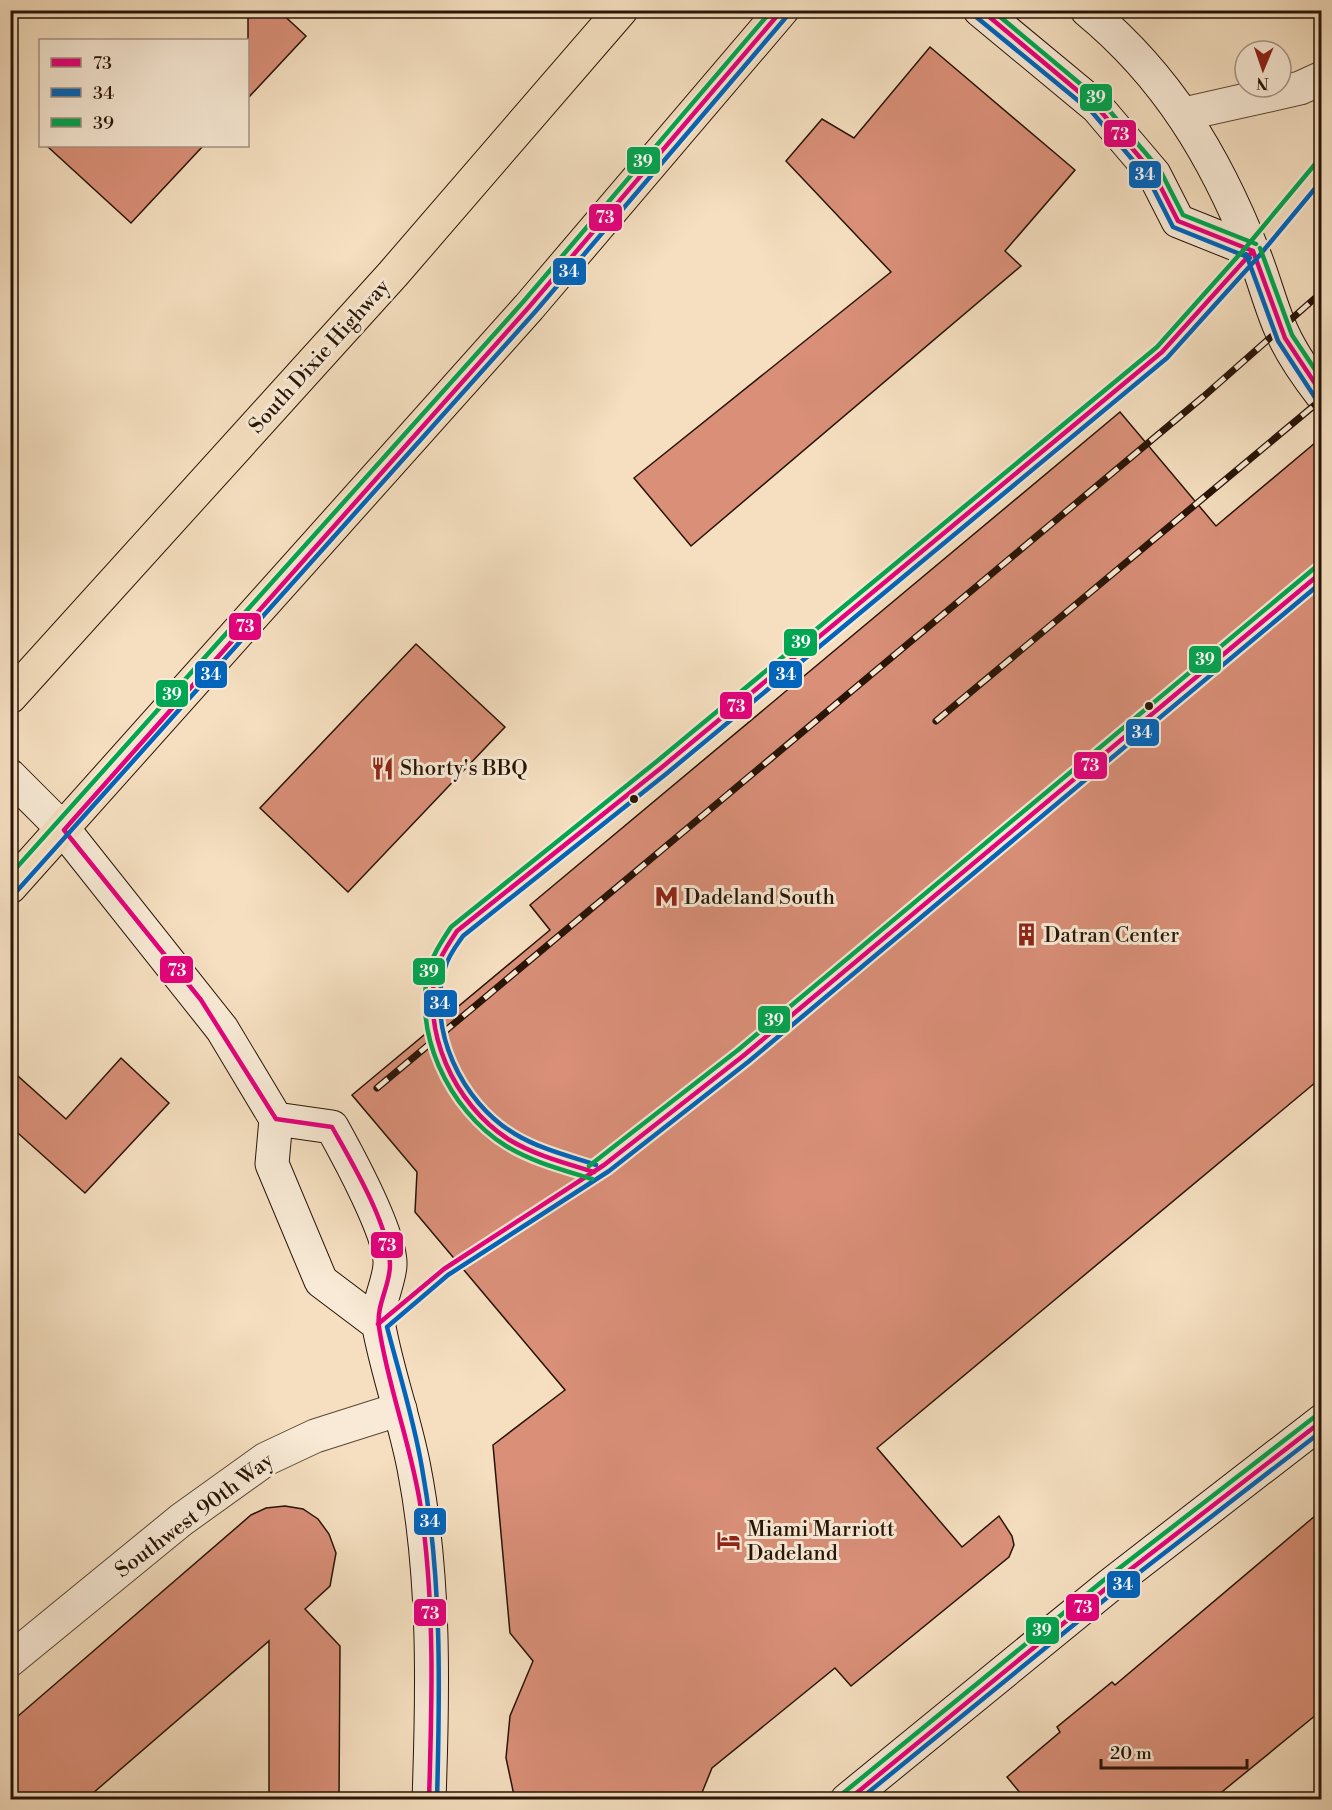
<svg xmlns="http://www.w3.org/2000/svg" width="1332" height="1810" font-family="'Libre Bodoni',serif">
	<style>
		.building { fill: #d98f78; stroke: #281406; stroke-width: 1.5 }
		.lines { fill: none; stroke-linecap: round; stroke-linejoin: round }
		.street-casing { stroke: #5b4734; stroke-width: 35 }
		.secondary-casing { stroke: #281406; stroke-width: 35 }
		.highway-casing { stroke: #281406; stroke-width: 35 }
		.street { stroke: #f8ead6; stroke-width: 33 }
		.secondary { stroke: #f8ead6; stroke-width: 33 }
		.highway { stroke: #f5dfc0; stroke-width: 33 }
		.rail-casing { stroke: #281406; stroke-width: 7 }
		.rail { stroke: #f8ead6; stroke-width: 4.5; stroke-dasharray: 14; stroke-linecap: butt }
		.bus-1-casing { stroke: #f8ead6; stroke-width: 9 }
		.bus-2-casing { stroke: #f8ead6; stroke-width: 9 }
		.bus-3-casing { stroke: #f8ead6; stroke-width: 9 }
		.bus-1 { stroke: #e5007d; stroke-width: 4.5 }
		.bus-2 { stroke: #0065bd; stroke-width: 4.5 }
		.bus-3 { stroke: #00a651; stroke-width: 4.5 }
		.bus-dot { fill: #281406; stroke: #f8ead6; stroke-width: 2 }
		.labels { text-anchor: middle; stroke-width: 6; stroke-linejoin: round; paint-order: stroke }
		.street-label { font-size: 21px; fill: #281406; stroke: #f8ead6 }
		.poi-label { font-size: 21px; fill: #281406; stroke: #f8ead6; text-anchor: start }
		.line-badge { stroke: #f8ead6; stroke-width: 2 }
		.badge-label { font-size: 16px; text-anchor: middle; font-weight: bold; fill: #fff }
	</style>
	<rect width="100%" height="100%" fill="#f5dfc0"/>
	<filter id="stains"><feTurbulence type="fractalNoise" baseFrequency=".00333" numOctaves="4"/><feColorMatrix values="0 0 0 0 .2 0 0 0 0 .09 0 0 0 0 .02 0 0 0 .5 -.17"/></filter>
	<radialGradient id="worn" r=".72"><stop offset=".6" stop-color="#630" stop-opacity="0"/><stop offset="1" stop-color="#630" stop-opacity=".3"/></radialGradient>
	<path class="building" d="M248,10h30l28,26 -58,62z
		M930,47l145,123 -70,81 16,15 -330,280 -57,-68 257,-206 -105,-111 36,-42 32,19z
		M47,146h156l-72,77z
		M1120,412l96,114 106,-89v640l-445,371 85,99 37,-31 13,20 2,9 -5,12 -158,129 -16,-18 -123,100 -13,32h-184l-9,-42 4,-42 23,-55 -23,-28 -17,-188 72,-55 -150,-178 2,-40 -65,-77 198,-165 -20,-25z
		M416,644l89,83 -157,165 -88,-84z
		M121,1058l48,45 -84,90 -75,-67v-57l56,50z
		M285,1506l18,3 15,10 11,15 7,19 -6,33 -25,23 35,37 -1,154h-70v-159l-184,159h-75v-77l241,-208 15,-7z
		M1322,1510v200l-110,90h-186l-19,-23 53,-45 -3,-5 55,-45 3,3z"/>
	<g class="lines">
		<defs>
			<path id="street" d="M1184,114l116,-26 22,-10
				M10,1660l171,-140 85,-61 49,-23 85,-27"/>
			<path id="secondary" d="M980,10l117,97 57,67 24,47 75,30
				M1087,10c80,66 128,146 166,242 10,24 16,49 26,73 10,25 26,48 43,70
				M10,776l54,54 158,199 54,90 -4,45 49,117 57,43
				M276,1119l56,8c15,27 60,109 58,138 -1,19 -15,43 -11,62 9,48 26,94 35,141 21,108 19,222 15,332
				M847,1800l262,-214 213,-165"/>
			<path id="highway" d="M10,697l383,-423 228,-264
				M10,887l519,-580 253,-297"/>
		</defs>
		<use href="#street" class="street-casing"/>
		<use href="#secondary" class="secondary-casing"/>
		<use href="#highway" class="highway-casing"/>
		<use href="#street" class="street"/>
		<use href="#secondary" class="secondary"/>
		<use href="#highway" class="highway"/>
		<defs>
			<path id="rail" d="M936,721l386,-322
				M377,1088l826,-691 119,-105"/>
		</defs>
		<use href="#rail" class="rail-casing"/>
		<use href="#rail" class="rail"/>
		<defs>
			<path id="bus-1" d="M981,10l116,97 57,67 24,47 75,30
				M1253,251l32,87 37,56
				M64,830l465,-523 253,-297
				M64,830l137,170 75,119
				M276,1119l56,8c19,34 58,99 58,138 0,21 -14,40 -11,62 9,61 33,120 42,182 14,96 11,194 8,291
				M594,1172c-29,-9 -60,-17 -86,-33 -54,-35 -88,-109 -71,-172 4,-13 13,-25 20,-36l204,-163 501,-416 91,-101
				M378,1324l66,-55 160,-104 139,-109 579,-484
				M848,1800l261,-214 213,-165"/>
			<path id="bus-2" d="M975,16l117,96 56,66 25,49 77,31
				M1246,254l32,87 38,58
				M16,892l519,-580 253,-297
				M596,1165c-27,-9 -56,-16 -81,-31 -53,-31 -89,-106 -70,-166 3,-12 11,-22 18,-32l203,-162 501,-416 92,-102 63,-76
				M437,1800c3,-111 5,-223 -15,-332 -8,-48 -23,-95 -35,-141l61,-52 161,-104 139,-109 574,-480
				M859,1800l255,-208 208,-161"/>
			<path id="bus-3" d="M992,10l110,92 58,68 23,45 73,29
				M1260,248l32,87 30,45
				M10,875l513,-573 249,-292
				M589,1166l149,-116 579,-484
				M592,1179c-29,-9 -60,-17 -86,-33 -57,-35 -97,-117 -75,-183 4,-13 13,-25 20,-36l205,-165 501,-415 90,-101 69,-83
				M842,1794l262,-214 213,-165"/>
		</defs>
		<use href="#bus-1" class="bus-1-casing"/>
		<use href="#bus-2" class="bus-2-casing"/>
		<use href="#bus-3" class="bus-3-casing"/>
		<use href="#bus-1" class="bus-1"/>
		<use href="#bus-2" class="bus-2"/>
		<use href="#bus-3" class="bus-3"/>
	</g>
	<defs>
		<symbol id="restaurant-bare" viewBox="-9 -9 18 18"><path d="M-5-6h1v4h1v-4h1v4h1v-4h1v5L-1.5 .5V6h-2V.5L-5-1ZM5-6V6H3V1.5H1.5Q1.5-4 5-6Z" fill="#8f2418" stroke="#f8ead6" stroke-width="2.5" paint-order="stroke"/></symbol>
		<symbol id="metro-bare" viewBox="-9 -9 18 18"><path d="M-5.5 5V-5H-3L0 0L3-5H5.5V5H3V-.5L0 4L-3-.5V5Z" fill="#8f2418" stroke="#f8ead6" stroke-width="2.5" paint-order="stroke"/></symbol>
		<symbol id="building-bare" viewBox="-9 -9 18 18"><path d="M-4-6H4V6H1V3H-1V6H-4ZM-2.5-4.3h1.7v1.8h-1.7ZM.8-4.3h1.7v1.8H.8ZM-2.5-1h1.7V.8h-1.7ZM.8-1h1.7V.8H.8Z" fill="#8f2418" stroke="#f8ead6" stroke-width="2.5" paint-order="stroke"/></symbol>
		<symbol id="hotel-bare" viewBox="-9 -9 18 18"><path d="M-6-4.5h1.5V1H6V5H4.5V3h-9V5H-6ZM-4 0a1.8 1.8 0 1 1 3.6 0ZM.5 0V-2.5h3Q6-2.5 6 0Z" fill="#8f2418" stroke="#f8ead6" stroke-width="2.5" paint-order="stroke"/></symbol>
	</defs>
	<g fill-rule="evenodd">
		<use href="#restaurant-bare" x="366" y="752" width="33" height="33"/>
		<use href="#metro-bare" x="650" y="880" width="33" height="33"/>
		<use href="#building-bare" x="1010" y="918" width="33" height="33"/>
		<use href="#hotel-bare" x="712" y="1524" width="33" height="33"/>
	</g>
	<g class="bus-dot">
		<circle cx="1149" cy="706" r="5"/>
		<circle cx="634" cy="799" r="5"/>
	</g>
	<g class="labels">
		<g class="street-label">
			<text transform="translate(319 356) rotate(-48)" y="7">South Dixie Highway</text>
			<text transform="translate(194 1515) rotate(-37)" y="7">Southwest 90th Way</text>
		</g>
		<g class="poi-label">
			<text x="400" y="775">Shorty's BBQ</text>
			<text x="684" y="904">Dadeland South</text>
			<text x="1044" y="942">Datran Center</text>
			<text x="747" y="1536">Miami Marriott<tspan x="747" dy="24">Dadeland</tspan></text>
		</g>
	</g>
	<g class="line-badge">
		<rect x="1079" y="83" width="34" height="29" rx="6" fill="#00a651"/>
		<rect x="1103" y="119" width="34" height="29" rx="6" fill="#e5007d"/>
		<rect x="626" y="146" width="35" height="29" rx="6" fill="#00a651"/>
		<rect x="1128" y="160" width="34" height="29" rx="6" fill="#0065bd"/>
		<rect x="588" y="203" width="35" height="29" rx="6" fill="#e5007d"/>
		<rect x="552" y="257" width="35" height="29" rx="6" fill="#0065bd"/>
		<rect x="228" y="612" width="34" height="29" rx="6" fill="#e5007d"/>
		<rect x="783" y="628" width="35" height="29" rx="6" fill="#00a651"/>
		<rect x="1188" y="645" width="34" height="29" rx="6" fill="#00a651"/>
		<rect x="194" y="660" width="34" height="29" rx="6" fill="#0065bd"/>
		<rect x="768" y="660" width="35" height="29" rx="6" fill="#0065bd"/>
		<rect x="155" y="679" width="34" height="29" rx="6" fill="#00a651"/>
		<rect x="719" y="691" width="34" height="29" rx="6" fill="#e5007d"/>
		<rect x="1125" y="718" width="35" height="29" rx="6" fill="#0065bd"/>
		<rect x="1073" y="751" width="35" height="29" rx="6" fill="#e5007d"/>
		<rect x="159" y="955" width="35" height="29" rx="6" fill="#e5007d"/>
		<rect x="412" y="957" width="34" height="29" rx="6" fill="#00a651"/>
		<rect x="423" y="989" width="35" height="29" rx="6" fill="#0065bd"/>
		<rect x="757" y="1005" width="34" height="29" rx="6" fill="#00a651"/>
		<rect x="370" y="1231" width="34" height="28" rx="6" fill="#e5007d"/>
		<rect x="413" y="1507" width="34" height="29" rx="6" fill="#0065bd"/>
		<rect x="1106" y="1570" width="35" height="29" rx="6" fill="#0065bd"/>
		<rect x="1065" y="1593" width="35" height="29" rx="6" fill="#e5007d"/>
		<rect x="413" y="1598" width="34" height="29" rx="6" fill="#e5007d"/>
		<rect x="1025" y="1616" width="35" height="29" rx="6" fill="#00a651"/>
	</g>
	<g class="badge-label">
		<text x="1096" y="103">39</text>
		<text x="1120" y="140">73</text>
		<text x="643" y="167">39</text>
		<text x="1145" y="180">34</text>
		<text x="605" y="223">73</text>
		<text x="569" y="277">34</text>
		<text x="245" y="632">73</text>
		<text x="801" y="648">39</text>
		<text x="1205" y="665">39</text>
		<text x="211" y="680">34</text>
		<text x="786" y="680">34</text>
		<text x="172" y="700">39</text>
		<text x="736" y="712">73</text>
		<text x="1142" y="738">34</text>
		<text x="1090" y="771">73</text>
		<text x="177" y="976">73</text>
		<text x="429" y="977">39</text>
		<text x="440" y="1009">34</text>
		<text x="774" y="1026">39</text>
		<text x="387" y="1251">73</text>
		<text x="430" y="1527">34</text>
		<text x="1123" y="1590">34</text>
		<text x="1083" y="1613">73</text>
		<text x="430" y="1619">73</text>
		<text x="1042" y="1636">39</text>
	</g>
	<rect width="1332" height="1810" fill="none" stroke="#f5dfc0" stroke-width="36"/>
	<rect x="12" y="12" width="1308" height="1786" fill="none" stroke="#281406" stroke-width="3"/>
	<rect x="18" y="18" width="1296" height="1774" fill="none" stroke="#281406" stroke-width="1.5"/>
	<rect x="39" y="39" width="210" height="108" fill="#f8ead6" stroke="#a59483" stroke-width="1.5"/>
	<rect x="51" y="58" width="30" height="9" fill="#e5007d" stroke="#a59483" stroke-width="1.5"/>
	<text x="93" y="69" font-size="18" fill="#281406">73</text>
	<rect x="51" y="88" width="30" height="9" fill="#0065bd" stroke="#a59483" stroke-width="1.5"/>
	<text x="93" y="99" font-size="18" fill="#281406">34</text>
	<rect x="51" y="118" width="30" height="9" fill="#00a651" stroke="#a59483" stroke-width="1.5"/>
	<text x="93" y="129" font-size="18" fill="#281406">39</text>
	<g transform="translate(1263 69) rotate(182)"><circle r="28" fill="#f8ead6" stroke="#a59483" stroke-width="1.5"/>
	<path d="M0-4.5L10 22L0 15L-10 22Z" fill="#8f2418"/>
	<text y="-9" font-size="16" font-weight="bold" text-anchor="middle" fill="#281406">N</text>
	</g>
	<path d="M1101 1759v9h146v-9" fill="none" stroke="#281406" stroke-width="3"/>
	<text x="1110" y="1759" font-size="18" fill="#281406" stroke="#f8ead6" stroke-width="4.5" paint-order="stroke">20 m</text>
	<rect width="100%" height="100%" filter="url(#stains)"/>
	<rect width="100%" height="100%" fill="url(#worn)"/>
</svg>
